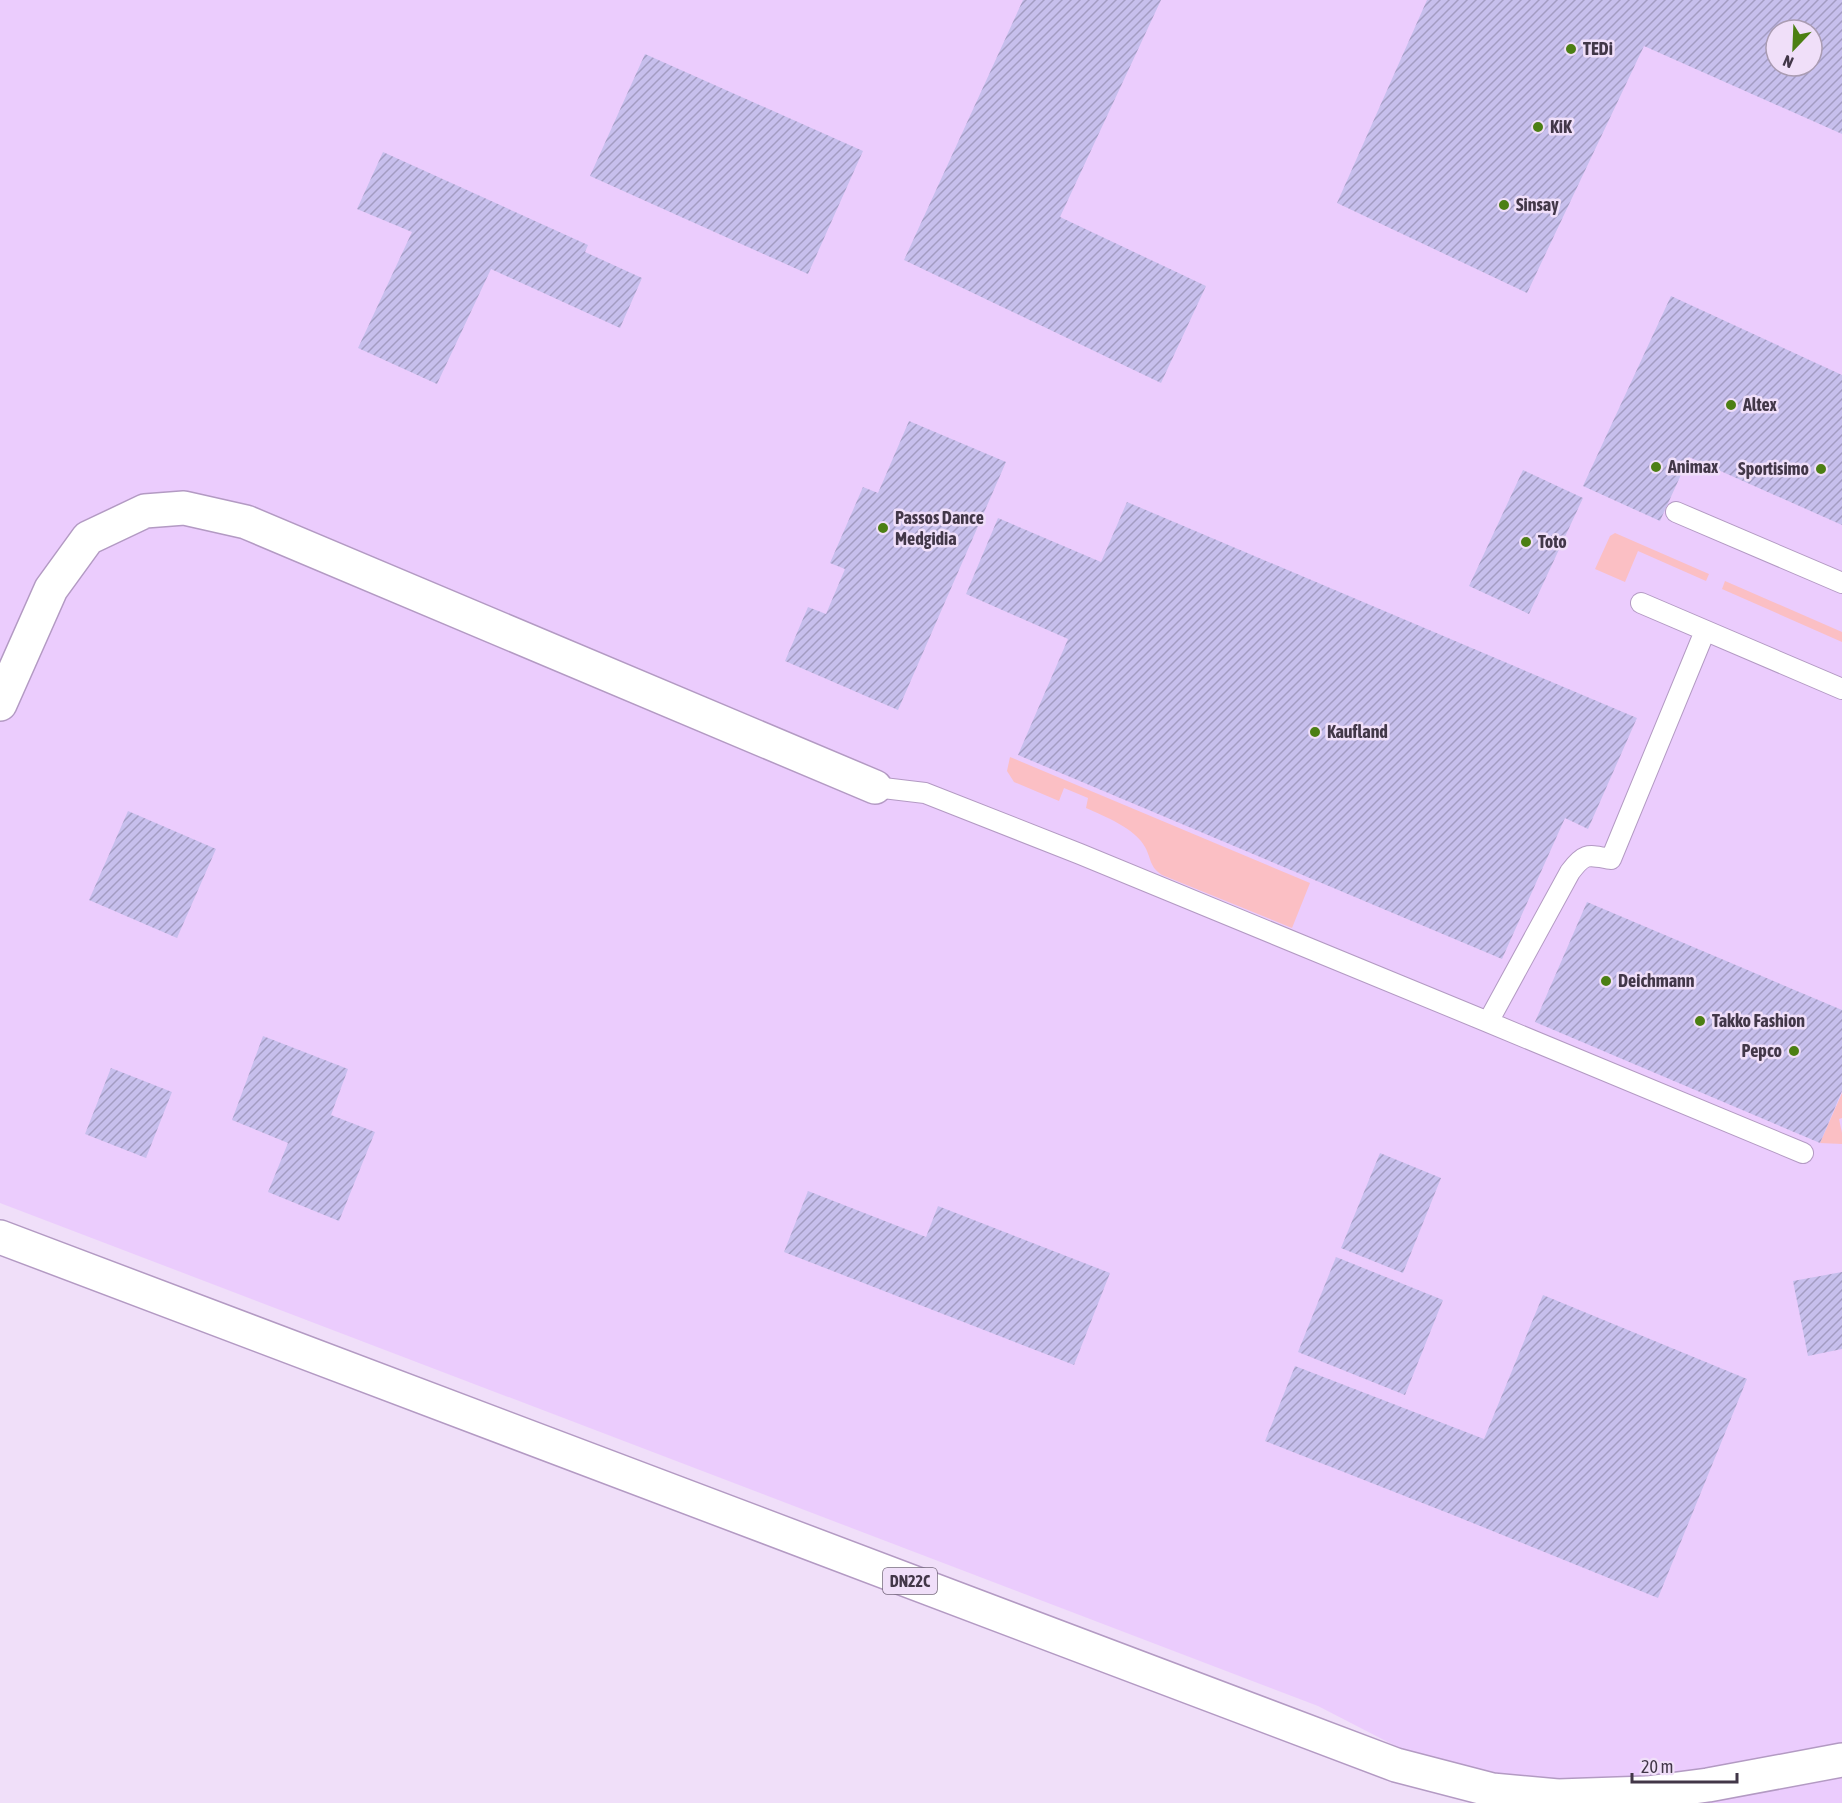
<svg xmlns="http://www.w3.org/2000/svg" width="1842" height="1803" font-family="'Asap Condensed',sans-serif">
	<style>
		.built { fill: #ebccfd; fill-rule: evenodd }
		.grass { fill: #fbbfc4 }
		.building { fill: url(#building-hatch); fill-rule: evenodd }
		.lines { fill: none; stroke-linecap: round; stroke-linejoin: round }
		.lane-casing { stroke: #b39ac3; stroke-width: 22 }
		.street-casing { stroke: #b39ac3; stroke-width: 36 }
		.primary-casing { stroke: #b39ac3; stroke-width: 36 }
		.lane { stroke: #fff; stroke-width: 20 }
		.street { stroke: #fff; stroke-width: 33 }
		.primary { stroke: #fff; stroke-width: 33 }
		.poi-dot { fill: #4c7f13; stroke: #f0dff9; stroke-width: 2 }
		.labels { text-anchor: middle; stroke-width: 5; stroke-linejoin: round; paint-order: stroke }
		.shield { fill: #f0dff9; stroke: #76697d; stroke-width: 1.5 }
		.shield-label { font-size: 16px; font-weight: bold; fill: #423748 }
		.poi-label { font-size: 18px; font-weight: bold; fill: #423748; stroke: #f0dff9; text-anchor: start }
	</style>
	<defs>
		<pattern id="building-hatch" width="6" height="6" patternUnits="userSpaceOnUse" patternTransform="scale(1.5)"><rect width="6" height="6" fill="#c7bfed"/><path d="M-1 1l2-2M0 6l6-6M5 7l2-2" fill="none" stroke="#a39cc2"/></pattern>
	</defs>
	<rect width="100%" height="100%" fill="#f0dff9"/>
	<path class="built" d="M0,0h1842v1803h-336l-188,-97 -1318,-503zM1776,30h36v36h-36z"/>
	<path class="grass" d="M1615,533l94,41 -3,7 -68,-30 -13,31 -30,-13 15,-33z
		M1725,581l117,51v10l-120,-53z
		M1010,757l300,126 -18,45 -130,-53c-13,-9 -10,-15 -17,-28 -9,-18 -41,-31 -59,-39l2,-10 -24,-10 -5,13 -45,-19 -7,-11z
		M1842,1093v25l-3,1 3,14v11l-22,-1z"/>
	<path class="building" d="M1023,0h138l-101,217 146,69 -45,97 -257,-123z
		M1427,0h415v134l-198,-88 -117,247 -190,-90zM1776,30h36v36h-36z
		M645,54l218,97 -55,123 -218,-98z
		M383,152l205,93 -3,7 57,26 -22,50 -129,-59 -54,115 -79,-36 54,-116 -55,-23z
		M1671,296l171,79v150l-153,-68 -29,64 -77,-35z
		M909,421l97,41 -108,248 -113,-49 23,-54 18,7 19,-45 -15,-6 33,-76 15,6z
		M1523,470l60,28 -54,116 -60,-28z
		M1127,502l510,216 -49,111 -23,-11 -63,141 -484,-204 50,-116 -102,-45 32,-76 103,44z
		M128,811l88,38 -39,89 -88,-38z
		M1587,902l255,108v81l-22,52 -285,-121z
		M263,1036l85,33 -17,46 44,17 -36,89 -71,-29 20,-49 -56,-23z
		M111,1068l61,24 -26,66 -61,-24z
		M1380,1153l61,25 -38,95 -62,-25z
		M808,1191l118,46 12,-31 172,67 -36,92 -290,-113z
		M1336,1257l107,43 -38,95 -107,-43z
		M1842,1272v77l-34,7 -15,-75z
		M1543,1295l204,84 -89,219 -205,-83 -188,-74 30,-75 189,73z"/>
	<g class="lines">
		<defs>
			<path id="lane" d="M1676,512l166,71
				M1641,603l201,86
				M875,787l50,6 155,61 408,168 82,-150c15,-20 18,-17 41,-13l94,-228
				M1488,1022l315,131"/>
			<path id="street" d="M0,704l51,-115 37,-51 57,-27 39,-3 62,14 629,265"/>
			<path id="primary" d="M0,1237l1396,528 96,25 66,6 89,-3 61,-8 134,-25"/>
		</defs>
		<use href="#lane" class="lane-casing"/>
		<use href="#street" class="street-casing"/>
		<use href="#primary" class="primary-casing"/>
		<use href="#lane" class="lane"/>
		<use href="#street" class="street"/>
		<use href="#primary" class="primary"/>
	</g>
	<g class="poi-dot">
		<circle cx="1571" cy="49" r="6"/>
		<circle cx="1538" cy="127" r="6"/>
		<circle cx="1504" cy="205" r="6"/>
		<circle cx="1731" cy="405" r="6"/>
		<circle cx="1656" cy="467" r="6"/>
		<circle cx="1821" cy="469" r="6"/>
		<circle cx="883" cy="528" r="6"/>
		<circle cx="1526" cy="542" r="6"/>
		<circle cx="1315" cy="732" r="6"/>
		<circle cx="1606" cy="981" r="6"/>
		<circle cx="1700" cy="1021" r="6"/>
		<circle cx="1794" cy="1051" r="6"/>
	</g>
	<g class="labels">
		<rect class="shield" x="883" y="1568" width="54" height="26" rx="4.5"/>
		<g class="shield-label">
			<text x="910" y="1587">DN22C</text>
		</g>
		<g class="poi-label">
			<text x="1583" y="55">TEDi</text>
			<text x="1550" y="133">KiK</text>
			<text x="1516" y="211">Sinsay</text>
			<text x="1743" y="411">Altex</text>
			<text x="1668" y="473">Animax</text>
			<text x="1809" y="475" text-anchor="end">Sportisimo</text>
			<text x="895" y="524">Passos Dance<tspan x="895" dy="21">Medgidia</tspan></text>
			<text x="1538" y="548">Toto</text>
			<text x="1327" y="738">Kaufland</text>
			<text x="1618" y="987">Deichmann</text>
			<text x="1712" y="1027">Takko Fashion</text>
			<text x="1782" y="1057" text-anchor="end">Pepco</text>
		</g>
	</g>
	<g transform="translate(1794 48) rotate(203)"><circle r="28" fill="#f0dff9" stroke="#aa9cb2" stroke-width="1.5"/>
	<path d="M0-4.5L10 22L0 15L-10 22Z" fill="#4c7f13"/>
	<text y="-9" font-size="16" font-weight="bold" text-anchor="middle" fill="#423748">N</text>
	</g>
	<path d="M1632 1773v9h105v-9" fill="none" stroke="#423748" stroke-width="3"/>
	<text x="1641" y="1773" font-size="18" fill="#423748" stroke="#f0dff9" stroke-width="4.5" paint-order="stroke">20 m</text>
</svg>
